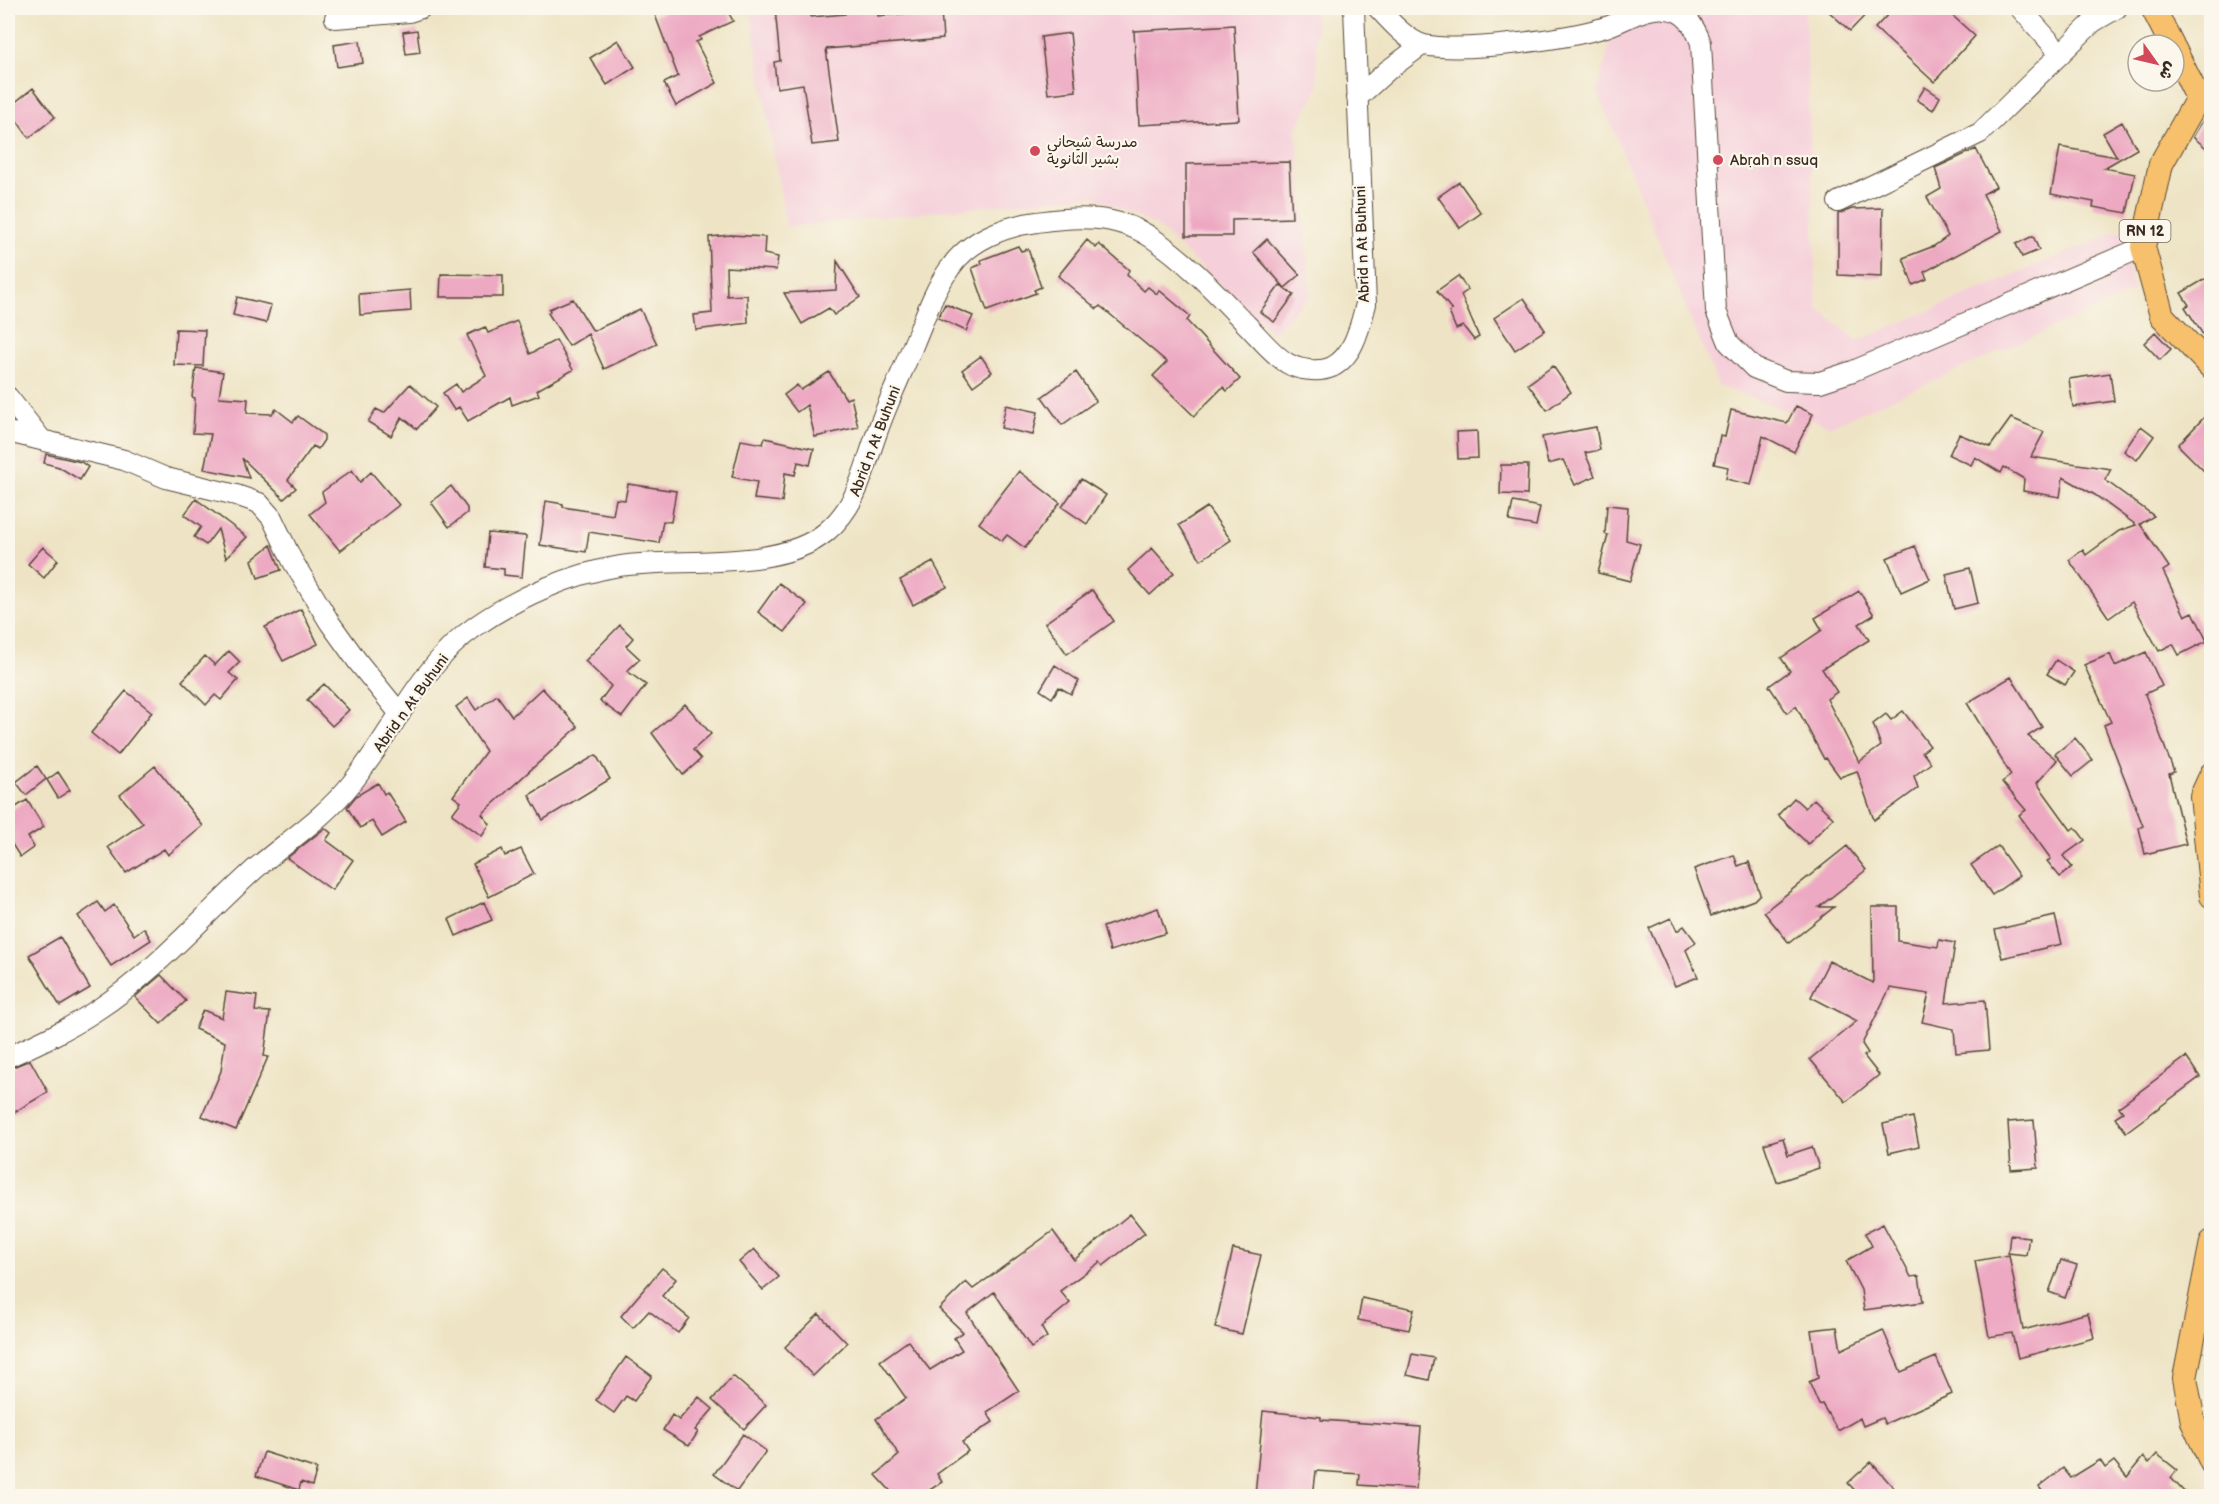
<svg xmlns="http://www.w3.org/2000/svg" width="2219" height="1504" font-family="'Balsamiq Sans','Playpen Sans Arabic',sans-serif">
	<style>
		.built { fill: #f5cfda }
		.building { fill: #eda9c2 }
		.lines { fill: none; stroke-linecap: round; stroke-linejoin: round }
		.minor-casing { stroke: #564637; stroke-width: 22 }
		.major-casing { stroke: #564637; stroke-width: 26 }
		.minor { stroke: #fff; stroke-width: 20 }
		.major { stroke: #f7c06c; stroke-width: 24 }
		.poi-dot { fill: #d1495b; stroke: #fbf7ec; stroke-width: 2 }
		.labels { text-anchor: middle; stroke-width: 4.5; stroke-linejoin: round; paint-order: stroke }
		.shield { fill: #fbf7ec; stroke: #75685c; stroke-width: 1.5 }
		.shield-label { font-size: 14px; font-weight: bold; fill: #3b2a1e }
		.poi-label { font-size: 15px; fill: #3b2a1e; stroke: #fbf7ec; text-anchor: start }
		.street-label { font-size: 15px; fill: #3b2a1e; stroke: #fbf7ec }
	</style>
	<rect width="100%" height="100%" fill="#fbf7ec"/>
	<filter id="ink" filterUnits="userSpaceOnUse"><feTurbulence type="fractalNoise" baseFrequency=".0167" numOctaves="2"/><feDisplacementMap in="SourceGraphic" scale="12" xChannelSelector="R" yChannelSelector="G"/><feConvolveMatrix kernelMatrix="1 2 1 2 8 2 1 2 1" color-interpolation-filters="sRGB"/></filter>
	<filter id="wash" filterUnits="userSpaceOnUse"><feTurbulence type="fractalNoise" baseFrequency=".008" numOctaves="4" result="noise"/><feDisplacementMap in="SourceGraphic" scale="24" xChannelSelector="R" yChannelSelector="G"/><feGaussianBlur stdDeviation="1.35" result="paint"/><feColorMatrix in="noise" values="0 0 0 0 0 0 0 0 0 0 0 0 0 0 0 0 0 1.4 0 .05"/><feComposite in="paint" operator="in"/></filter>
	<g filter="url(#wash)">
		<rect width="100%" height="100%" fill="#eee4c5"/>
		<path class="built" d="M750,8h565l3,80 -22,41 15,166 -39,38 -114,-106 -67,-32 -305,32z
			M1620,8h185l12,300 41,33 263,-111 12,62 -302,134 -113,-40 -121,-296z"/>
		<g id="blocks">
			<path class="building" d="M674,8h52l7,13 -34,16 2,3 -5,2 21,41 -41,23 -12,-23 14,-7 -23,-61z
				M775,8h35l1,9 34,-3v-6h32l1,8 63,-6 2,29 -117,10 13,93 -27,3 -9,-61 -26,4 -3,-26 6,-1z
				M1825,8h47l-22,23z
				M1894,8h50l31,28 -41,46 -59,-54z
				M1234,25l5,95 -100,5 -5,-94z
				M417,30l3,22 -14,2 -3,-22z
				M1070,33l6,58 -28,3 -7,-57z
				M618,40l17,27 -28,18 -17,-27z
				M360,41l3,22 -26,4 -3,-22z
				M1925,87l15,10 -7,13 -16,-10z
				M33,88l22,29 -26,21 -21,-30z
				M2211,107v45l-18,-15z
				M2122,122l15,27 -33,19 31,6 -8,39 -34,-6 1,-5 -43,-8 9,-47 57,10 -14,-24z
				M1976,149l20,38 -13,7 19,37 -78,41 3,7 -14,6 -10,-27 31,-12 14,-10 -21,-39 14,-8 -6,-21z
				M1289,162l3,56 -60,2v16h-46v-72z
				M1459,182l22,31 -21,15 -22,-31z
				M1883,208l-1,69 -44,-2v-61l14,-5z
				M731,235l34,2 -1,17 14,3 -2,13 -50,-3 1,29 20,-1 1,28 -52,7 -2,-15 18,-2 -3,-76z
				M2033,236l6,14 -17,7 -6,-13z
				M1267,239l33,36 -15,13 -32,-36z
				M1087,240l9,8 3,-4 30,26 -2,5 17,16 4,-4 9,7 2,-4 31,26 -3,5 53,58 -13,12 -4,-4 -29,29 -41,-40 14,-14 -62,-52 -5,-4 -3,3 -39,-33z
				M1018,246l3,5 7,-2 13,38 -7,3 2,3 -49,18 -15,-43 10,-4 -1,-4z
				M837,261l23,36 -26,18 -5,-7 -27,16 -18,-31 52,-3z
				M441,274l62,1v22h-63z
				M1458,276l10,14 -7,5 18,42 -5,3 -11,-14 -7,3 -7,-17 3,-2 -15,-19z
				M2205,279l6,12v56l-26,-40 4,-2 -8,-12z
				M1280,285l14,10 -20,27 -14,-10z
				M410,290l1,21 -51,4 -1,-21z
				M237,297l34,8 -5,18 -33,-8z
				M1524,298l21,32 -30,20 -21,-32z
				M573,299l20,32 47,-22 17,35 -53,25 -16,-35 -19,12 -21,-33 2,-2 -1,-2z
				M945,304l28,12 -7,15 -28,-13z
				M517,321l13,33 26,-14 17,30 -36,20 2,5 -27,10 -2,-8 -42,24 -9,-14 -5,3 -11,-17 13,-9 5,8 25,-16 -19,-41 18,-8 3,6z
				M176,329l29,1 -2,36 -29,-1z
				M2155,332l16,17 -11,11 -16,-17z
				M981,356l11,16 -19,14 -11,-16z
				M1553,366l18,26 -24,18 -19,-26z
				M196,368l27,4 -4,25 29,2 -1,14 25,1 4,-5 17,13 5,-6 26,19v5l-6,9 -5,-3 -25,34 8,8 -12,11 -42,-41 7,20 -45,-9 7,-35 -18,-1 2,-35 -3,-1z
				M829,372l17,27 5,-2 7,30 -43,10 -8,-32 -10,7 -13,-17 13,-10 4,5z
				M1076,372l20,29 -34,24 -20,-28z
				M2110,373l4,28 -41,6 -4,-28z
				M410,384l26,23 -19,22 -15,-12 -11,19 -23,-14 8,-13 8,4z
				M1006,405l32,7 -5,23 -32,-7z
				M1796,406l17,8 -19,38 -31,-16 -12,49 -25,-6 2,-12 -14,-3 6,-28 5,1 6,-27 56,13z
				M2211,410v68l-33,-33z
				M2011,418l33,14 -13,25 80,12 -6,11 49,36 -14,8 29,43 -6,4 22,45 8,-4 14,29 -28,14 -6,-11 -14,7 -27,-49 -23,16 -40,-58 14,-10 3,5 33,-24 17,-6 -41,-30 -32,-18 -3,20 -37,-6 1,-12 -20,-12 -3,6 -26,-16 -4,8 -22,-10 10,-21 31,13z
				M2141,426l13,10 -17,24 -13,-9z
				M1596,427l4,23 -15,3 10,23 -20,9 -12,-25 -15,4 -6,-27z
				M1477,431l1,27 -20,1 -1,-27z
				M765,438l49,11 -4,16 -12,-3 -3,13 -10,-2 -3,29 -28,-3 3,-17 -25,-5 9,-37 22,4z
				M46,454l35,8 7,5 -8,13 -21,-13 -15,-4z
				M1501,465h27l-1,30 -27,-1z
				M352,470l8,12 11,-10 28,33 -59,46 -30,-37 15,-12 -3,-10z
				M1019,471l41,32 -35,45 -18,-13 -5,6 -23,-18z
				M1081,479l25,16 -19,29 -25,-17z
				M628,484l48,7 -5,31 -8,-1 -4,22 -70,-11 -3,20 -46,-7 6,-44 17,3v3l50,8 3,-16 9,1z
				M451,486l16,22v5l-18,14 -18,-25z
				M196,499l51,38 -21,21 -8,-29 -12,16 -12,-8 7,-10 -17,-12z
				M1513,502l27,5 -4,19 -27,-5z
				M1607,505l21,2 -2,33 14,4 -10,37 -32,-8 10,-38 -3,-1z
				M1207,507l24,33 -30,20 -22,-35z
				M488,533l38,3 -4,41 -18,-2v-6l-19,-2z
				M271,545l10,25 -23,8 -6,-18z
				M1915,546l15,33 -29,13 -14,-34z
				M43,547l15,13 -14,18 -16,-14z
				M1152,548l22,25 -24,22 -22,-25z
				M933,562l14,25 -34,18 -13,-25z
				M1970,568l8,35 -24,6 -8,-35z
				M779,583l28,21 -22,28 -27,-20z
				M1092,590l22,31 -47,33 -22,-31z
				M1859,591l15,24 -15,9 10,16 -47,29 15,23 -10,7 32,63 22,-16 -8,-22 13,-10 5,6 12,-9 27,35 -8,6 9,11 -17,13 4,12 -44,32 -17,-49 -17,6 -14,-19 -2,1 -28,-53 -9,7 -18,-27 21,-15 -9,-13 41,-28 -7,-12z
				M301,609l17,35 -35,17 -18,-34z
				M620,625l13,13 -7,8 14,13 -13,12 19,14 -24,32 -22,-16 11,-15 -26,-25z
				M229,651l11,11 -11,11 9,7 -17,20 -6,-5 -9,10 -24,-24 23,-25 10,9z
				M2146,652l16,34 -17,8 29,78 -5,2 17,70 -41,10 -6,-26 4,-2 -39,-101 7,-3 -27,-57 26,-11 5,12z
				M2056,660l18,12 -9,13 -18,-11z
				M1055,665l24,16 -8,13 -12,-7 -7,11 -12,-8z
				M2011,677l31,50 -14,9 29,24 -20,23 34,47 4,-3 10,13 -22,16 9,11 -12,10 -13,-16 4,-2 -32,-44 7,-5 -24,-28 9,-7 -44,-72z
				M324,684l25,26 -17,16 -25,-26z
				M542,688l36,39 -96,87 8,10 -8,12 -30,-22 9,-12 -8,-6 33,-45 -30,-44 12,-9 8,12 21,-15 15,21z
				M126,691l26,21 -34,43 -27,-22z
				M685,704l26,30 -18,16 8,9 -18,16 -31,-42z
				M2075,738l18,22 -20,16 -18,-22z
				M596,755l14,24 -67,41 -14,-25z
				M37,766l9,13 -20,16 -10,-13z
				M155,766l48,60 -35,29 -4,-6 -38,24 -18,-26 35,-24 -23,-28z
				M58,772l12,18 -12,8 -11,-18z
				M378,783l6,11 3,-2 19,30 -24,15 -10,-16 -12,7 -13,-21 9,-11z
				M1794,798l11,10 9,-9 19,19 -25,26 -30,-29z
				M27,800l17,27 -16,10 6,10 -14,10 -12,-19v-26z
				M325,828l6,5 -5,7 27,20 -21,30 -45,-32z
				M1847,846l19,24 -47,37h15l-45,36 -25,-31z
				M1998,846l21,30 -27,19 -21,-30z
				M502,849l3,7 16,-7 13,25 -45,23 -16,-33z
				M1734,855l4,11 11,-4 11,32 -6,6 -43,16 -17,-47z
				M98,902l7,10 9,-7 20,30 10,-7 7,12 -40,26 -33,-50z
				M484,902l8,18 -36,16 -7,-17z
				M1872,907h26v34l40,6 1,-7 16,3 -9,60 39,-3 4,50 -33,3 -2,-24 -32,-7 7,-28 -39,-6 -28,56 6,9 -4,3 15,19 -33,27 -36,-43 47,-38 -46,-24 18,-36 44,22z
				M1158,908l8,25 -56,18 -7,-24z
				M2055,916l7,28 -60,14 -7,-28z
				M1671,918l6,13 7,-5 12,16 -10,8 12,27 -23,9 -26,-58z
				M60,937l30,51 -30,18 -31,-51z
				M161,975l25,26 -25,23 -26,-27z
				M226,992l31,4 -2,15 15,1 -6,44 4,1 -32,73 -34,-14 19,-45 4,-29 -30,-13 8,-19 19,8z
				M2186,1057l14,20 -74,55 -11,-15 8,-5 -4,-5z
				M30,1060l18,32 -40,24v-47z
				M1913,1117l6,29 -30,7 -6,-29z
				M2034,1120l4,48 -27,2 -3,-48z
				M1783,1138l5,17 24,-8 7,21 -42,14 -13,-38z
				M1130,1214l15,19 -42,33 -3,-4 -40,29 10,12 -29,24 6,10 -16,11 -37,-56 -27,21 52,78 -32,21 6,10 -31,20 6,9 -31,23 5,8 -23,15h-23l-20,-22 23,-20 -23,-36 30,-21 -26,-37 28,-20 22,29 32,-20 -8,-12 9,-6 -24,-23 27,-27 7,7 80,-58 21,29z
				M1883,1224l28,53 8,-1 4,26 -59,8 -3,-20 -15,-29 26,-15 -7,-13z
				M2010,1235l19,2 -3,18 -18,-2z
				M754,1249l25,28 -16,13 -24,-28z
				M1233,1249l28,6 -19,79 -27,-6z
				M2009,1255l14,75 65,-17 6,25 -76,20 -6,-25 -23,4 -14,-76z
				M2061,1260l16,5 -12,33 -16,-6z
				M662,1268l14,11 -14,17 27,22 -11,15 -29,-22 -16,17 -12,-12z
				M1362,1298l52,11 -5,21 -51,-10z
				M819,1314l28,29 -34,33 -28,-29z
				M1837,1327l4,23 42,-20 18,42 35,-15 16,37 -67,30 -3,-6 -19,8 -3,-8 -22,13 -16,-27 -3,1 -10,-23 9,-4 -7,-48z
				M1412,1354l22,4 -5,22 -22,-5z
				M626,1357l26,19 -18,25 -8,-5 -12,17 -18,-13z
				M733,1376l33,29 -22,24 -32,-29z
				M699,1397l14,12 -18,21 3,2 -9,14 -26,-16 9,-15 7,5z
				M1263,1411l58,6v3l100,7 -5,62 -57,-4 1,-11 -44,-3 -3,26 -58,-2z
				M743,1434l23,17 -29,40 -23,-17z
				M264,1452l53,17 -5,17 -11,-4 -2,8 -43,-14z
				M2157,1454l20,16 -6,8 18,19h-142l-8,-10 24,-19 8,10 29,-18 5,8 9,-7 13,16 16,-20 6,6z
				M1871,1462l22,25 -10,10h-22l-13,-14z"/>
		</g>
	</g>
	<g filter="url(#ink)">
		<use href="#blocks" fill-opacity="0" stroke="#564637" stroke-width="1.5"/>
		<g class="lines">
			<defs>
				<path id="minor" d="M340,8l-5,10 74,-6 12,-4
					M1378,8c11,12 29,33 46,37 40,8 143,-6 182,-18 21,-7 39,-21 61,-18 19,2 28,18 34,34l15,268 13,32 25,25 32,13 34,1 33,-11 290,-124
					M2020,8l40,45
					M1357,98l31,-28 34,-25
					M1838,202l142,-69 113,-111 24,-14
					M8,397l34,43
					M8,432l116,28 42,18 70,17 23,8 13,15 20,42 38,63 28,39 42,52
					M8,1057c31,-14 61,-28 89,-47 59,-39 106,-94 158,-141 32,-28 69,-51 96,-85 42,-51 70,-120 125,-158 42,-29 94,-52 144,-60 58,-9 159,6 206,-34 33,-27 38,-66 53,-105 10,-28 24,-56 35,-84 11,-26 20,-53 36,-75 19,-28 55,-42 87,-46 39,-6 80,-8 115,16 35,23 66,57 95,87 13,13 25,29 40,38 11,7 32,10 45,4 22,-11 28,-41 34,-63l-12,-296"/>
				<path id="major" d="M2153,8l19,37
					M2174,49l24,49
					M2212,91l-14,7 -37,66 -18,83 19,69 50,52
					M2212,774l-10,22 10,100
					M2212,1242l-27,136 8,44 19,41"/>
			</defs>
			<use href="#minor" class="minor-casing"/>
			<use href="#major" class="major-casing"/>
			<use href="#minor" class="minor"/>
			<use href="#major" class="major"/>
		</g>
	</g>
	<g class="poi-dot">
		<circle cx="1035" cy="151" r="6"/>
		<circle cx="1718" cy="160" r="6"/>
	</g>
	<g class="labels">
		<rect class="shield" x="2119.5" y="220" width="51" height="22" rx="4.5"/>
		<g class="shield-label">
			<text x="2145" y="236">RN 12</text>
		</g>
		<g class="poi-label">
			<text x="1047" y="147">مدرسة شيحاني<tspan x="1047" dy="17">بشير الثانوية</tspan></text>
			<text x="1730" y="165">Abṛah n ssuq</text>
		</g>
		<g class="street-label">
			<text transform="translate(1362 244) rotate(-92)" y="5">Abrid n At Buhuni</text>
			<text transform="translate(875 441) rotate(-69)" y="5">Abrid n At Buhuni</text>
			<text transform="translate(411 703) rotate(-54)" y="5">Abrid n At Buhuni</text>
		</g>
	</g>
	<rect width="2219" height="1504" fill="none" stroke="#fbf7ec" stroke-width="30"/>
	<g transform="translate(2156 63) rotate(124)"><circle r="28" fill="#fbf7ec" stroke="#aea59a" stroke-width="1.5"/>
	<path d="M0-4.5L10 22L0 15L-10 22Z" fill="#d1495b"/>
	<text y="-9" font-size="16" font-weight="bold" text-anchor="middle" fill="#3b2a1e">ش</text>
	</g>
</svg>
